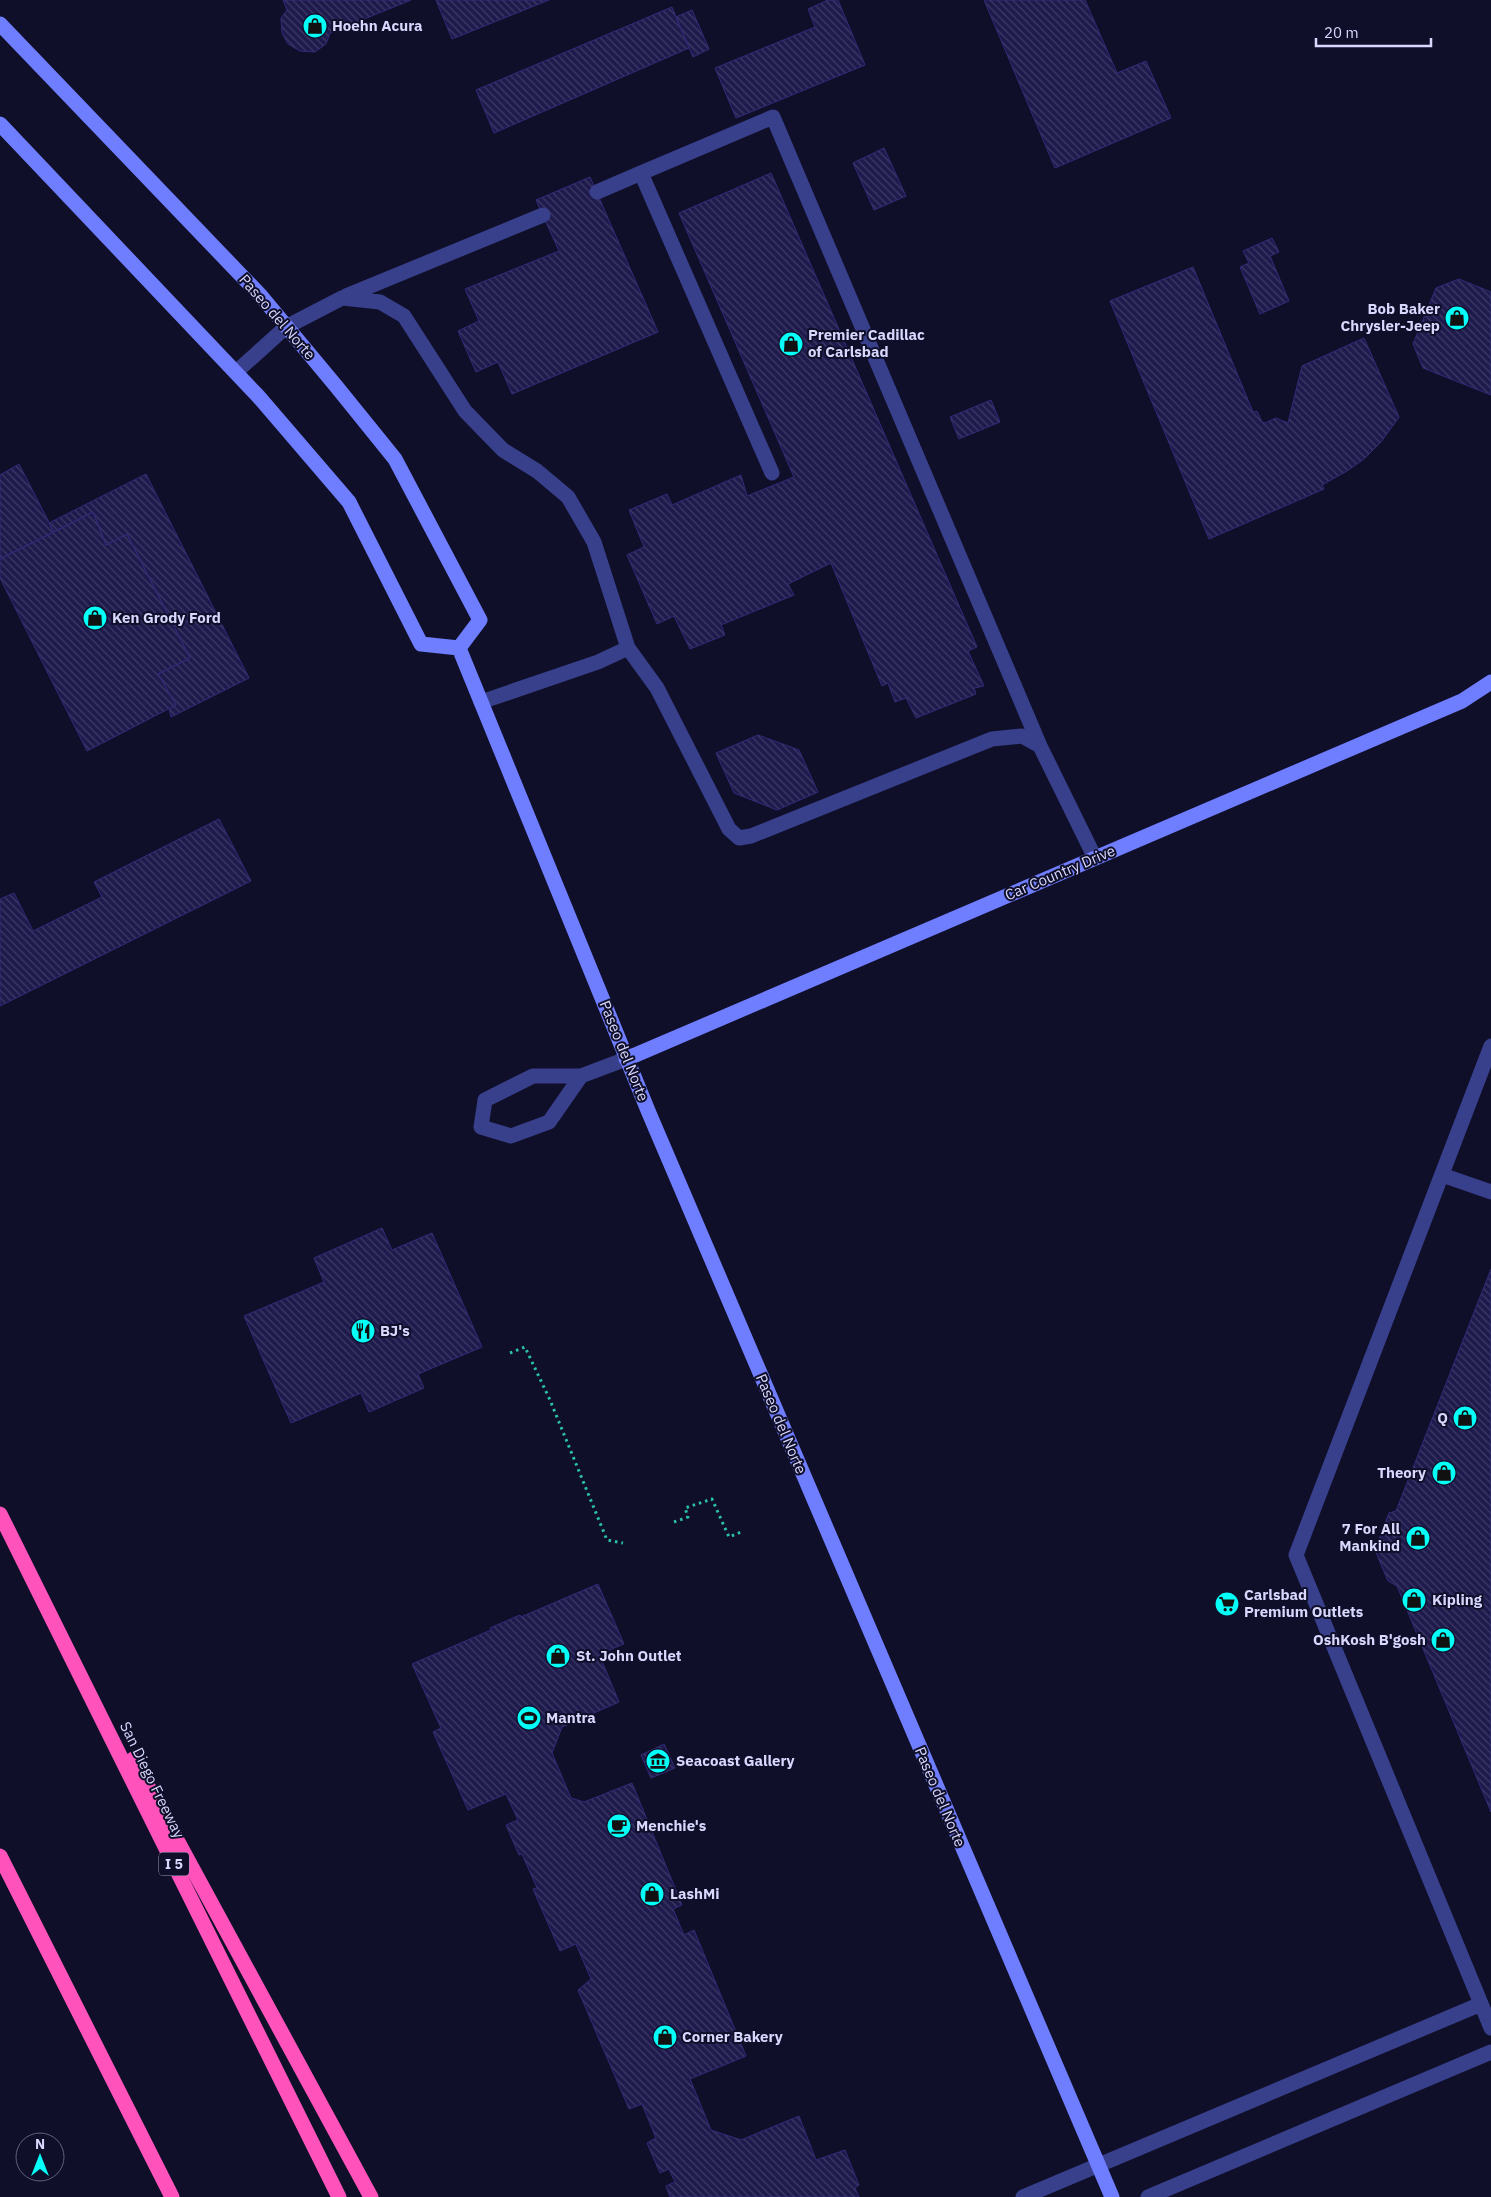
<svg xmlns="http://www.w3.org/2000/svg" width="1491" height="2197" font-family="'IBM Plex Sans',sans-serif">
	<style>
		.building { fill: url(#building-back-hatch); stroke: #312b79 }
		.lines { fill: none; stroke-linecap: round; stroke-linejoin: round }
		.path { stroke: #2ac1a5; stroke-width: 3; stroke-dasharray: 2.5 4; stroke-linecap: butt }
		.lane { stroke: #383f8b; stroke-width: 15 }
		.street { stroke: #383f8b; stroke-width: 15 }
		.secondary { stroke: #6f7dff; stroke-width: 15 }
		.highway { stroke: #ff53bb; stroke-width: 15 }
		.labels { text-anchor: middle; stroke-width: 4; stroke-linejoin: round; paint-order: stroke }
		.shield { fill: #100f2a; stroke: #9c9cbf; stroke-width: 1 }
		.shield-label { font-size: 14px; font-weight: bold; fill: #d8d8ff }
		.poi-label { font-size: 15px; font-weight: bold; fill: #d8d8ff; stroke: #100f2a; text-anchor: start }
		.street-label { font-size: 15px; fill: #d8d8ff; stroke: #100f2a }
	</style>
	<defs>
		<pattern id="building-back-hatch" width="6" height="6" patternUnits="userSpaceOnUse" patternTransform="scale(1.25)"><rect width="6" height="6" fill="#1e1a4c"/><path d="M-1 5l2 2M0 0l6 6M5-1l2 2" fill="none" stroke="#3e3b67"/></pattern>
	</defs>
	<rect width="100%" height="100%" fill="#100f2a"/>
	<path class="building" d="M283,0h128l-81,33 -4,11 -11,8 -15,-1 -12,-7 -6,-11 -1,-15 6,-8z
		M436,0h113l-97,39z
		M828,0h10l27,65 -129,53 -21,-50 100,-41 -7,-18z
		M984,0h101l32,73 29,-12 25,57 -116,50z
		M672,7l17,41 -195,85 -18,-43z
		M692,10l17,39 -16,8 -17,-40z
		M884,148l22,48 -32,14 -21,-47z
		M771,173l206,474 -9,4 16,35 -10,2 2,6 -60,24 -10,-20 -11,4 -7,-19 -6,3 -51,-123 -43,21 6,11 -73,30 4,10 -35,14 -16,-33 -17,8 -30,-69 17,-8 -15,-37 38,-16 5,11 69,-30 6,21 47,-19 -115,-264z
		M590,177l68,155 -146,62 -14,-32 -22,10 -18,-41 21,-10 -14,-32 94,-38 -23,-51z
		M1272,238l7,14 -9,4 19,45 -29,13 -20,-47 9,-4 -6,-12z
		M1193,267l60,145 4,-1 5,11 3,1 11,-5 12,5 14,-57 62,-28 35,79 -18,25 -17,17 -17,12 -25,14 2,4 -115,50 -99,-238z
		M1459,279l32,13v103l-68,-27 -10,-24 23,-56z
		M991,400l9,22 -41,17 -9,-22z
		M19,464l35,68 -54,27v-84z
		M146,474l103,204 -78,39 -2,-8 7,-4 -18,-31 32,-16 -63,-124 -21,11 -13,-33 -39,20 -5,-9z
		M93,512l13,33 21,-11 63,124 -32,16 18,31 -89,46 -87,-173v-19z
		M758,735l41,15 19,42 -41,18 -43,-17 -18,-40z
		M219,819l32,62 -251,125v-107l14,-6 19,38 69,-34 -8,-15z
		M382,1228l10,22 40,-17 50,114 -64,27 6,14 -55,24 -8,-19 -70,30 -47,-107 80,-34 -10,-24z
		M1491,1269v543l-94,-226 -9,-5 -13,-31 14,-37 7,-2z
		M598,1584l26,60 -25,10 20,48 -57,25 -10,26 19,45 13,4 48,-19 50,122 -9,4 11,26 10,-5 52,126 -56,23 21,51 30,10 58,-24 17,44 29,-10 14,35 -4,3 4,9h-189l-4,-11 9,-4 -6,-13 -9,4 -13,-30 9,-5 -14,-34 -13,5 -51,-119 13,-11 -15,-35 -16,7 -27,-62 4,-1 -15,-34 -3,1 -13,-30 12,-5 -12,-26 -38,16 -35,-78 8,-4 -29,-64 79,-34 -1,-2 30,-13 1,2z
		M664,1744l11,24 -24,10 -10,-23z"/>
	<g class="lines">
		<path class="path" d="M510,1353l15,-6 25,53 57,140 16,3
			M674,1522l14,-5 -3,-9 27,-9 17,38 12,-5"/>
		<path class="lane" d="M597,192l44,-19
			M346,296l197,-81
			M236,372l50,-45 56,-29 38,4 24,14 61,95 38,39 34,21 31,26 26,45 34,106
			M772,473l-131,-300 132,-56 267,629
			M481,702l117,-40 30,-14 29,40 72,141 10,9 12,-2 241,-97 30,-3 18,10 55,112
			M1491,1046l-195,509 195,473
			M581,1076l-32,46 -38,14 -30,-9 4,-27 48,-24h48l45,-17
			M1442,1175l49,17
			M1023,2197l458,-193
			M1148,2197l343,-145"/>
		<path class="street" d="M1490,2025l1,-1"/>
		<path class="secondary" d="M0,24l261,272 75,90 59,73 85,161 -21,28
			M0,124l258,272 91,106 72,142 38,4
			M459,648l190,465 463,1084
			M626,1059l836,-358 29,-19"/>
		<path class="highway" d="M0,1514l339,683
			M133,1759l238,438
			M0,1856l172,341"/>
	</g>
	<defs>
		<symbol id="shop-disc" viewBox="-11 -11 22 22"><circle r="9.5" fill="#04fff9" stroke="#100f2a"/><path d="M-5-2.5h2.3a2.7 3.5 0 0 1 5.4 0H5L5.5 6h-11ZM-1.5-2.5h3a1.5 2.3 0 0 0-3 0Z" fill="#111"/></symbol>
		<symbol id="restaurant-disc" viewBox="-11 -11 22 22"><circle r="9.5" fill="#04fff9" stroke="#100f2a"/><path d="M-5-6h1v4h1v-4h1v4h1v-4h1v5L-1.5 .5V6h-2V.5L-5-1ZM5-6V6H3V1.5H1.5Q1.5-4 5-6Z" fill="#111"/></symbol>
		<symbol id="supermarket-disc" viewBox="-11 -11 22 22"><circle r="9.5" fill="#04fff9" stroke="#100f2a"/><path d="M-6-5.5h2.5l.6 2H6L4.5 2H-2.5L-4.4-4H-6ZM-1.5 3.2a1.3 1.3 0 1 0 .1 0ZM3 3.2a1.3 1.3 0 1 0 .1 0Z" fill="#111"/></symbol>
		<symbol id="stadium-disc" viewBox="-11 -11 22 22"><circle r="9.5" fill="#04fff9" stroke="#100f2a"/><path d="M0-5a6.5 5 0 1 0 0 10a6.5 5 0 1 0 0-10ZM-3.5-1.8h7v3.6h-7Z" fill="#111"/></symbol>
		<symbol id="museum-disc" viewBox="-11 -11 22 22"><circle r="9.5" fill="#04fff9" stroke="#100f2a"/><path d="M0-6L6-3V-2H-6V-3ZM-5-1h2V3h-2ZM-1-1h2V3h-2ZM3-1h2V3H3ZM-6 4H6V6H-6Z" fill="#111"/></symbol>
		<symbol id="cafe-disc" viewBox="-11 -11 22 22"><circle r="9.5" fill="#04fff9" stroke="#100f2a"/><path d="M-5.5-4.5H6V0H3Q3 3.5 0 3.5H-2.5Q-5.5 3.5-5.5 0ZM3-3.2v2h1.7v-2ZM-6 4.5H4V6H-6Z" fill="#111"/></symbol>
	</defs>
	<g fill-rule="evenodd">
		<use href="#shop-disc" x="301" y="12" width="28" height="28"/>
		<use href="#shop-disc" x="1443" y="304" width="28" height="28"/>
		<use href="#shop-disc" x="777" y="330" width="28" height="28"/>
		<use href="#shop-disc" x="81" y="604" width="28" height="28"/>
		<use href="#restaurant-disc" x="349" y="1317" width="28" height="28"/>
		<use href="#shop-disc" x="1451" y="1404" width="28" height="28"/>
		<use href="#shop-disc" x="1430" y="1459" width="28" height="28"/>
		<use href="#shop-disc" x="1404" y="1524" width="28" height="28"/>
		<use href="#shop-disc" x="1400" y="1586" width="28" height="28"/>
		<use href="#supermarket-disc" x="1213" y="1590" width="28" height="28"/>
		<use href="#shop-disc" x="1429" y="1626" width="28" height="28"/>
		<use href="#shop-disc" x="544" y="1642" width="28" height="28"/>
		<use href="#stadium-disc" x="515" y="1704" width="28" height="28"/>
		<use href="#museum-disc" x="644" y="1747" width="28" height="28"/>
		<use href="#cafe-disc" x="605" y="1812" width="28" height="28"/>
		<use href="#shop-disc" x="638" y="1880" width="28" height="28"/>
		<use href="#shop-disc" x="651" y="2023" width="28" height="28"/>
	</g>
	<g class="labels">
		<rect class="shield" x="159" y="1852.5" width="30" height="23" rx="4"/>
		<g class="shield-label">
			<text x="174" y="1869">I 5</text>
		</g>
		<g class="poi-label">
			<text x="332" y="31">Hoehn Acura</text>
			<text x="1440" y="314" text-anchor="end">Bob Baker<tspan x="1440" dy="17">Chrysler-Jeep</tspan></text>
			<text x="808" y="340">Premier Cadillac<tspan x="808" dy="17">of Carlsbad</tspan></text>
			<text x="112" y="623">Ken Grody Ford</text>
			<text x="380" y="1336">BJ's</text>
			<text x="1448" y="1423" text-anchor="end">Q</text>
			<text x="1426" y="1478" text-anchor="end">Theory</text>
			<text x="1400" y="1534" text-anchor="end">7 For All<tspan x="1400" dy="17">Mankind</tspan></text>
			<text x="1244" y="1600">Carlsbad<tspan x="1244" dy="17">Premium Outlets</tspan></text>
			<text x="1432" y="1605">Kipling</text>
			<text x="1426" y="1645" text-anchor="end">OshKosh B'gosh</text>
			<text x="576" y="1661">St. John Outlet</text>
			<text x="546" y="1723">Mantra</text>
			<text x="676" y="1766">Seacoast Gallery</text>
			<text x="636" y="1831">Menchie's</text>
			<text x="670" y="1899">LashMi</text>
			<text x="682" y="2042">Corner Bakery</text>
		</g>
		<g class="street-label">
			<text transform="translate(277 317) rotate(49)" y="5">Paseo del Norte</text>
			<text transform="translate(1060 873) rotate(-23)" y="5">Car Country Drive</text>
			<text transform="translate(624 1051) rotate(68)" y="5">Paseo del Norte</text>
			<text transform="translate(781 1424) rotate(67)" y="5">Paseo del Norte</text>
			<text transform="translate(152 1780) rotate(64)" y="5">San Diego Freeway</text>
			<text transform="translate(940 1797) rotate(67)" y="5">Paseo del Norte</text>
		</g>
	</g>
	<g transform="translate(40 2157)"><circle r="24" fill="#100f2a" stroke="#605f7f"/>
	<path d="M0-4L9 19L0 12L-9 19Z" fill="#04fff9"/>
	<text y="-8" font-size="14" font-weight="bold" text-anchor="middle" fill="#d8d8ff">N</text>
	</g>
	<path d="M1316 38v8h115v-8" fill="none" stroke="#d8d8ff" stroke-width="2.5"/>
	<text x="1324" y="38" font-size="15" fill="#d8d8ff" stroke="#100f2a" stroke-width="4" paint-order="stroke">20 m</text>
</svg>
